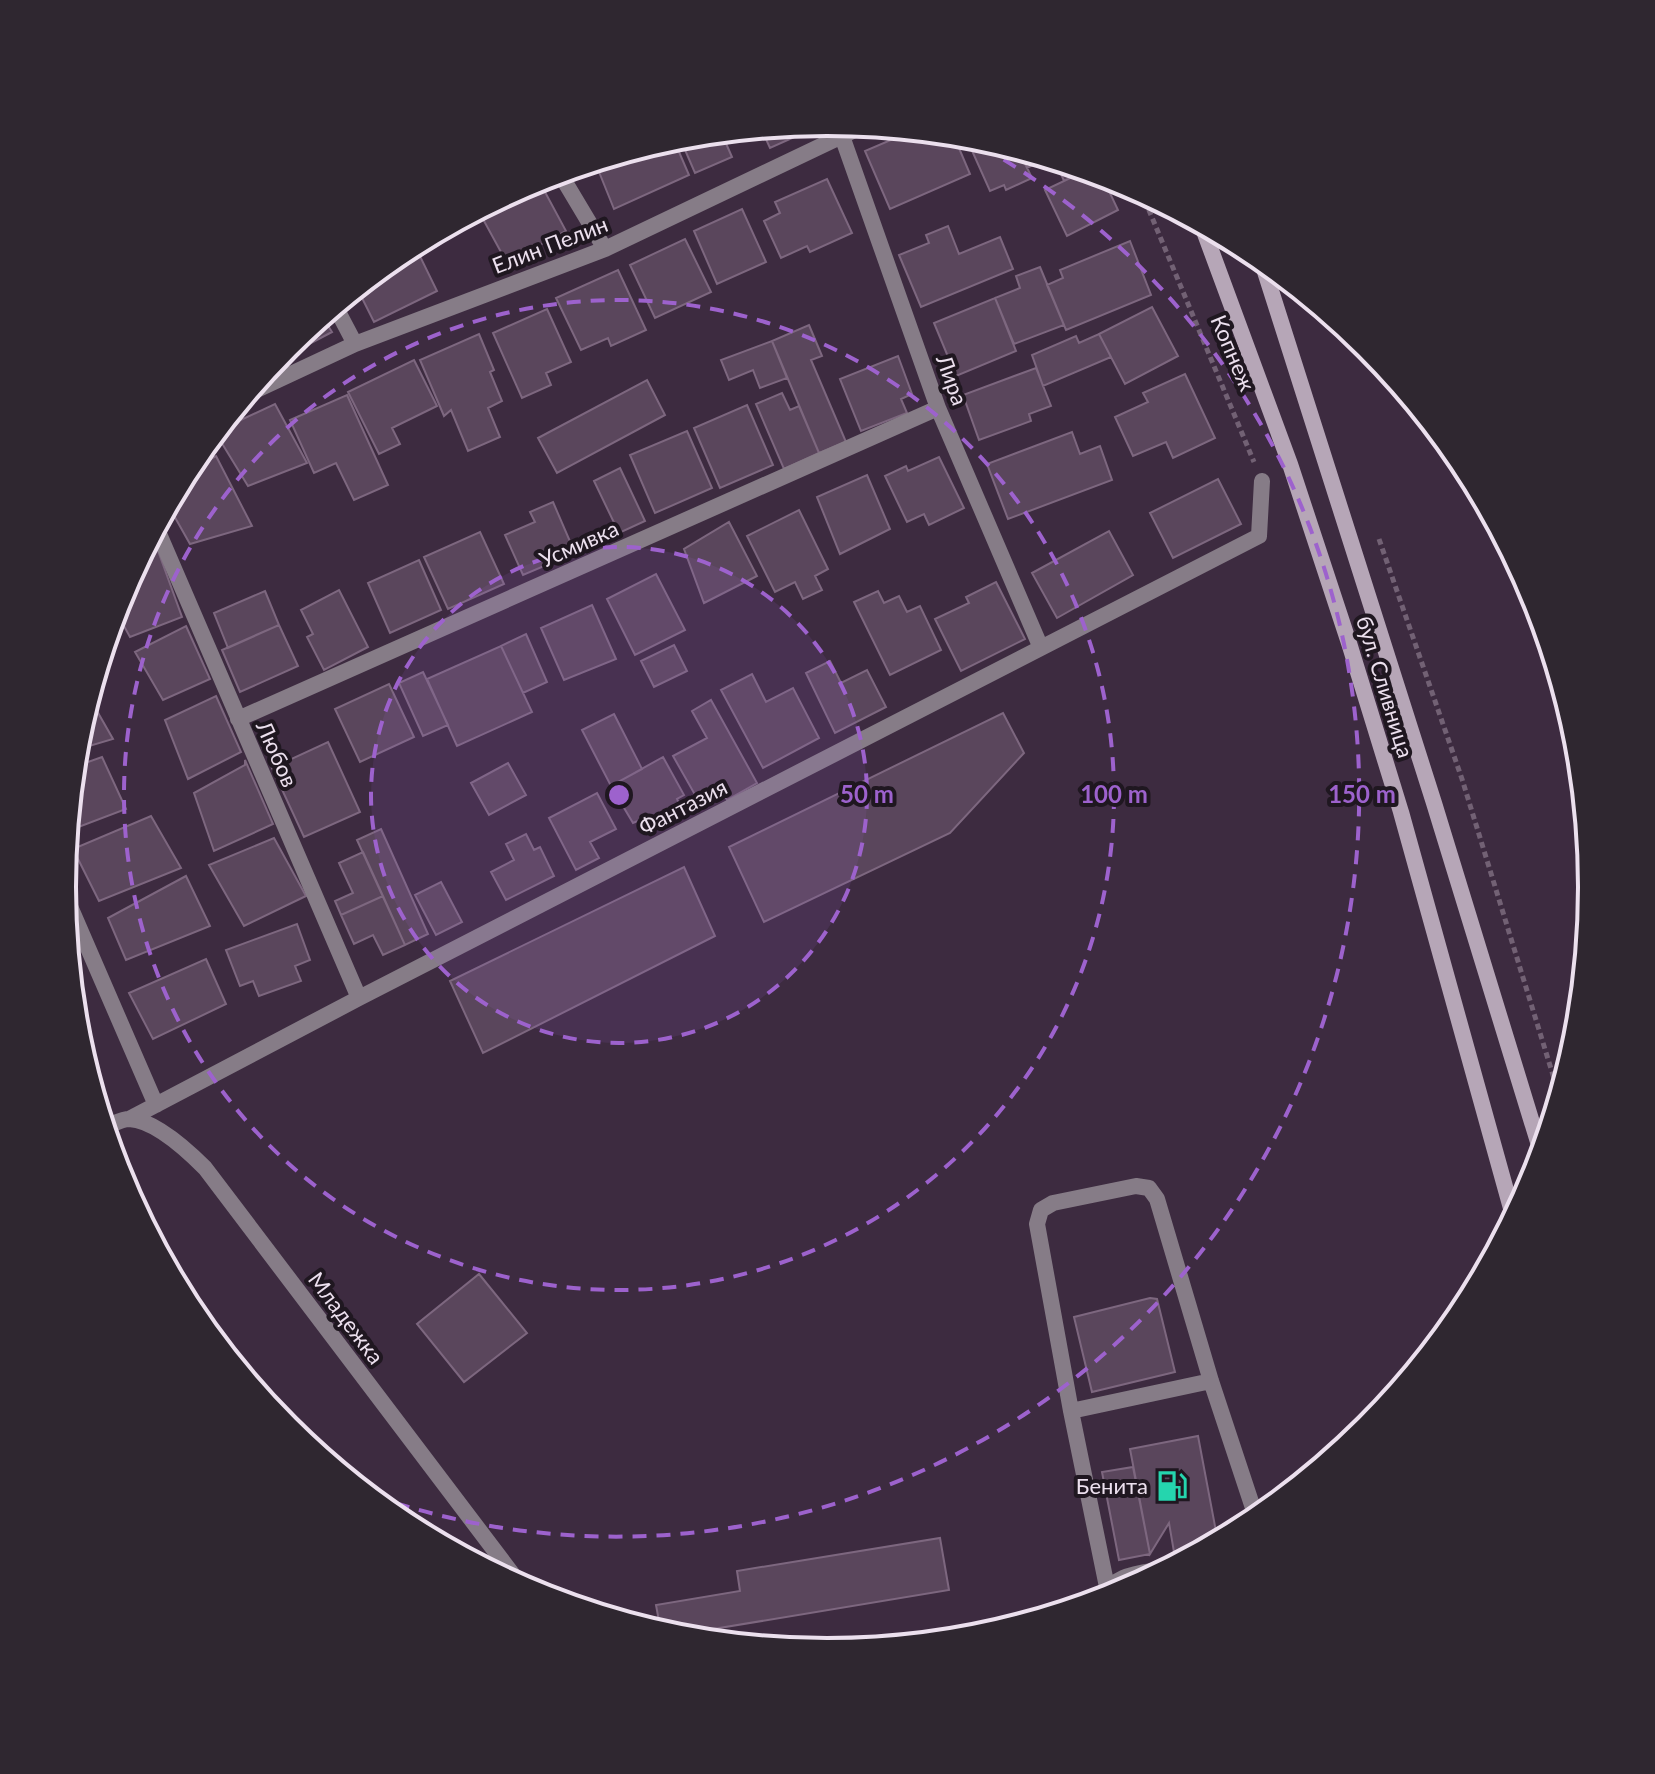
<svg xmlns="http://www.w3.org/2000/svg" width="1655" height="1774" font-family="Lato,sans-serif">
	<style>
		.building { fill: #5a465c; stroke: #7d677f; stroke-width: 2 }
		.lines { fill: none; stroke-linecap: round; stroke-linejoin: round }
		.path { stroke: #726174; stroke-width: 5; stroke-dasharray: 6 4; stroke-linecap: butt }
		.service { stroke: #867c87; stroke-width: 16 }
		.minor { stroke: #867c87; stroke-width: 16 }
		.secondary { stroke: #b6a6b7; stroke-width: 16 }
		.ring { fill: none; stroke: #9d62cd; stroke-width: 4; stroke-dasharray: 14 10 }
		.labels { text-anchor: middle; stroke-width: 8; stroke-linejoin: round; paint-order: stroke }
		.street-label { font-size: 22px; fill: #ece0ee; stroke: #1f1720 }
		.poi-label { font-size: 22px; fill: #ece0ee; stroke: #1f1720; text-anchor: end }
		.rim { fill: none; stroke: #ece0ee; stroke-width: 4 }
		.centre { fill: #9d62cd; stroke: #1f1720; stroke-width: 4 }
		.ring-label { font-size: 24px; text-anchor: middle; font-weight: bold; fill: #9d62cd; stroke: #1f1720; stroke-width: 8; stroke-linejoin: round; paint-order: stroke }
	</style>
	<rect width="100%" height="100%" fill="#3d2b40"/>
	<path class="building" d="M806,124l4,6 -40,18 -9,-20z
		M914,130l39,4 17,40 -80,35 -25,-58z
		M721,132l11,25 -37,16 -16,-37z
		M965,135l53,14 14,29 -26,12 -2,-5 -14,6z
		M673,138l16,37 -75,34 -19,-47z
		M1018,149l30,9 -21,10z
		M1055,160l32,10 -23,11z
		M1087,170l14,4 17,36 -51,26 -22,-46z
		M538,179l28,52 -59,32 -29,-53z
		M827,179l25,54 -42,19 -3,-6 -26,12 -17,-37 16,-8 -5,-11z
		M742,209l24,53 -49,22 -23,-53z
		M948,226l11,28 41,-17 13,32 -92,38 -22,-52 30,-12 -3,-8z
		M685,239l26,53 -56,26 -25,-53z
		M1130,241l21,54 -85,35 -19,-45 16,-7 -3,-8z
		M414,244l23,47 -63,31 -17,-34 46,-38z
		M1040,267l24,58 -50,19 -19,-46 25,-10 -4,-12z
		M618,270l28,60 -35,16 -3,-8 -27,12 -25,-52z
		M995,298l21,53 -60,25 -22,-53z
		M1152,307l26,49 -53,28 -26,-50z
		M547,309l24,53 -25,11 5,12 -29,13 -29,-65z
		M322,316l10,16 -61,32 16,-19z
		M809,325l13,31 -11,4 35,82 -27,11 -47,-112z
		M479,334l15,36 -4,2 12,29 -14,7 12,29 -32,14 -17,-41 -7,6 -24,-56z
		M1099,334l12,23 -68,29 -11,-31 44,-19 3,7z
		M772,341l15,37 -27,10 -7,-18 -24,10 -8,-20z
		M898,356l14,38 -11,5 6,14 -46,18 -21,-52z
		M414,360l23,46 -45,22 8,16 -21,10 -31,-62z
		M1036,368l15,38 -22,8 2,7 -52,19 -16,-45z
		M1185,374l30,64 -42,20 -7,-16 -33,14 -18,-39 33,-15 -5,-9z
		M647,380l18,35 -108,58 -19,-35z
		M782,393l8,17 9,-4 20,47 -35,16 -28,-65z
		M347,395l41,90 -34,15 -18,-37 -22,10 -24,-53z
		M275,404l32,59 -59,23 -33,-54z
		M747,405l26,60 -53,23 -26,-60z
		M687,431l25,57 -57,25 -25,-58z
		M1072,432l8,22 20,-8 12,34 -104,39 -21,-55z
		M216,456l36,70 -62,18 -22,-39 17,-32z
		M939,457l25,51 -35,17 -5,-11 -17,8 -22,-46 21,-10 2,5z
		M620,468l25,53 -26,12 -25,-52z
		M867,475l23,54 -50,25 -23,-57z
		M1218,479l23,45 -68,34 -23,-45z
		M553,502l22,51 -52,22 -18,-40 30,-13 -5,-10z
		M799,510l29,59 -13,7 7,14 -19,9 -8,-17 -20,10 -28,-56z
		M729,522l28,54 -53,27 -20,-54z
		M1109,531l24,44 -76,43 -25,-45z
		M480,532l24,52 -56,25 -24,-52z
		M157,548l25,69 -52,20 -11,-20 -7,5 8,-28 20,-36z
		M419,560l22,50 -51,23 -22,-50z
		M656,574l29,56 -50,25 -28,-56z
		M996,582l29,57 -64,32 -26,-52 34,-16 -3,-6z
		M339,590l29,57 -44,23 -17,-33 6,-3 -12,-24z
		M265,591l14,34 -51,23 -14,-35z
		M878,591l6,12 15,-7 8,16 13,-6 21,44 -51,25 -36,-73z
		M592,605l24,54 -52,21 -23,-52z
		M279,625l19,41 -58,26 -18,-42z
		M186,626l24,53 -47,21 -28,-48z
		M526,634l21,48 -24,11 -22,-47z
		M674,645l13,26 -33,16 -13,-26z
		M501,646l31,66 -75,34 -30,-67z
		M830,661l11,22 26,-13 19,37 -51,26 -29,-60z
		M423,672l25,53 -25,11 -24,-53z
		M752,674l14,28 27,-14 26,50 -56,30 -42,-78z
		M389,684l25,53 -54,25 -25,-53z
		M216,696l25,56 -53,27 -23,-59z
		M89,697l24,42 -37,11 1,-13z
		M711,700l46,83 -30,17 -7,-12 -22,12 -25,-44 34,-18 -15,-27z
		M1003,713l21,40 -74,80 -186,89 -35,-75z
		M614,714l28,55 -31,17 -29,-56z
		M328,742l32,70 -56,25 -32,-69z
		M102,757l24,52 -58,22 6,-64z
		M663,757l21,38 -7,4 5,11 -36,20 -6,-10 -7,3 -22,-37z
		M245,760l28,64 -59,27 -20,-58 51,-28z
		M508,763l18,32 -37,20 -18,-32z
		M597,793l19,36 -26,13 9,16 -23,12 -27,-52z
		M151,816l30,52 -82,33 -26,-52z
		M381,829l47,105 -23,11 -48,-105z
		M526,834l8,16 6,-3 14,29 -48,24 -15,-28 23,-12 -8,-16z
		M274,838l32,58 -62,30 -35,-61z
		M363,852l20,44 -42,19 -6,-14 18,-8 -14,-30z
		M684,867l31,69 -232,117 -33,-72z
		M186,876l24,50 -84,34 -18,-42z
		M441,882l21,40 -26,13 -21,-40z
		M383,896l22,49 -22,10 -10,-20 -19,9 -13,-29z
		M297,924l13,36 -15,6 6,15 -42,15 -6,-15 -13,5 -14,-36z
		M206,959l20,45 -73,35 -24,-46z
		M479,1274l48,59 -63,49 -47,-58z
		M1150,1298l7,1 18,73 -83,20 -18,-75z
		M1198,1436l20,106 -44,10 -5,-29 -19,31 -20,-105z
		M1133,1467l17,87 -31,6 -17,-88z
		M940,1538l9,52 -278,46 -10,-4 -5,-27 84,-14 -3,-20z"/>
	<g class="lines">
		<path class="path" d="M1141,191l113,271
			M1379,539l83,240 98,319"/>
		<path class="service" d="M1071,1411l140,-30
			M1107,1587l-36,-176 -34,-187 4,-14 12,-7 83,-17 13,2 8,11 54,182 46,139
			M1100,1600c15,-28 40,-26 70,-32"/>
		<path class="minor" d="M837,122l101,286 103,240
			M559,172l46,77
			M335,306l20,38
			M246,395l109,-51 250,-95 260,-124
			M156,527l203,471
			M238,719l700,-311
			M62,888l94,217
			M129,1119l230,-121 900,-462 3,-55
			M104,1127c7,-2 18,-8 25,-8 26,1 59,32 76,49l318,420"/>
		<path class="secondary" d="M1201,223l89,241 59,179 52,169 113,407
			M1260,256l174,547 108,352"/>
	</g>
	<circle cx="619" cy="795" r="248" fill="#9d62cd" fill-opacity=".12"/>
	<g class="ring">
		<circle cx="619" cy="795" r="248"/>
		<circle cx="619" cy="795" r="495"/>
		<path d="M962 136A743 743 0 0 1 371 1495"/>
	</g>
	<defs>
		<symbol id="fuel-bare" viewBox="-9 -9 18 18"><path d="M-5.5-6h7V0h2V4h1.3V-2.5L3-4.5l.8-.8L6-3V5H2.5V1h-1V6h-7ZM-4.2-4.7v3.2H.2V-4.7Z" fill="#25d5ae" stroke="#1f1720" stroke-width="2.5" paint-order="stroke"/></symbol>
	</defs>
	<g fill-rule="evenodd">
		<use href="#fuel-bare" x="1150" y="1464" width="44" height="44"/>
	</g>
	<g class="labels">
		<g class="street-label">
			<text transform="translate(550 245) rotate(-21)" y="8">Елин Пелин</text>
			<text transform="translate(1233 353) rotate(67)" y="8">Копнеж</text>
			<text transform="translate(952 380) rotate(70)" y="8">Лира</text>
			<text transform="translate(579 544) rotate(-24)" y="8">Усмивка</text>
			<text transform="translate(1385 687) rotate(73)" y="8">бул. Сливница</text>
			<text transform="translate(277 754) rotate(66)" y="8">Любов</text>
			<text transform="translate(683 807) rotate(-27)" y="8">Фантазия</text>
			<text transform="translate(346 1318) rotate(53)" y="8">Младежка</text>
		</g>
		<g class="poi-label">
			<text x="1148" y="1494">Бенита</text>
		</g>
	</g>
	<path d="M0 0H1655V1774H0ZM76 887a751 751 0 1 1 1502 0a751 751 0 1 1-1502 0Z" fill="#2f2730" fill-rule="evenodd"/>
	<path class="rim" d="M76 887a751 751 0 1 1 1502 0a751 751 0 1 1-1502 0Z"/>
	<circle cx="619" cy="795" r="12" class="centre"/>
	<g class="ring-label">
		<text x="867" y="803">50 m</text>
		<text x="1114" y="803">100 m</text>
		<text x="1362" y="803">150 m</text>
	</g>
</svg>
